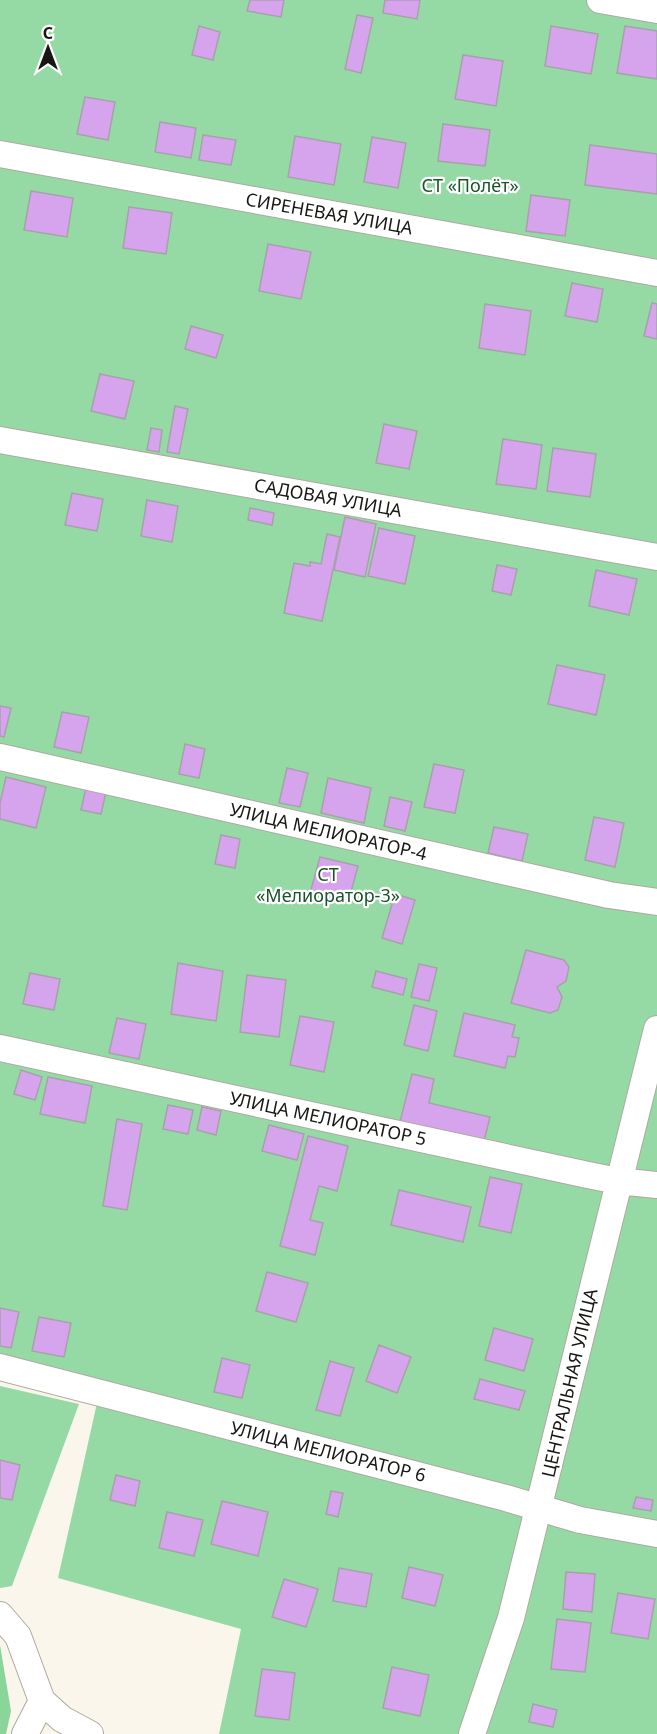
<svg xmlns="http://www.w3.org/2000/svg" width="657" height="1734" font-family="'Noto Sans',sans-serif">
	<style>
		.green { fill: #95daa4 }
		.forest { fill: #8ad69a }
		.building { fill: #d6a4ed; stroke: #a7a1aa; stroke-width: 1.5 }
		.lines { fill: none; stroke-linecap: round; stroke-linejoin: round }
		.minor-casing { stroke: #adaaa1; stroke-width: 28 }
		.minor { stroke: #fff; stroke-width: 26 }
		.labels { text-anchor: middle; stroke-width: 4.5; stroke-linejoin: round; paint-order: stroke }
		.park-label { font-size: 18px; fill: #1b512b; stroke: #fff }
		.street-label { font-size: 18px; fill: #181714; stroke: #fff }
	</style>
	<rect width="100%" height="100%" fill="#faf6ec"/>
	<path class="green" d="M0,0h657v1734h-438l22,-105 -183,-51 43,-193 -101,-22z
		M0,1386l79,18 -67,182 -12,2z"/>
	<path class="forest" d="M0,1645l11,66 -5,23h-6z"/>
	<path class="building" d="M250,0h34l-3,17 -34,-6z
		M385,0h35l-3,19 -34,-6z
		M357,15l16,3 -12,55 -16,-4z
		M199,26l21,6 -7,28 -21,-5z
		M551,26l47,8 -7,40 -46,-8z
		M625,26l32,5v48l-40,-6z
		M463,55l40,6 -7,45 -41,-7z
		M85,97l30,5 -7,38 -31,-6z
		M160,122l36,6 -5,30 -36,-6z
		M443,124l47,6 -5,36 -47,-5z
		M203,135l33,5 -5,25 -32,-5z
		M295,136l46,8 -7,41 -46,-8z
		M372,137l34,6 -8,45 -34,-6z
		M590,145l67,9v40l-72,-9z
		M31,191l42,7 -6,39 -43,-7z
		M531,195l39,5 -5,36 -39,-5z
		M129,207l43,6 -6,41 -43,-6z
		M268,244l43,8 -10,47 -42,-8z
		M572,283l31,6 -6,33 -32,-6z
		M652,303l5,1v35l-13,-3z
		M485,304l46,7 -6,44 -46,-7z
		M191,326l32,9 -7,23 -31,-9z
		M100,374l34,7 -9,38 -34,-8z
		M175,406l13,3 -9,45 -12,-2z
		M384,424l33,7 -8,38 -33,-6z
		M151,428l11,2 -3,22 -12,-2z
		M503,439l39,6 -6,44 -40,-5z
		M553,448l43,6 -6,43 -43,-6z
		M72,493l31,6 -6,32 -32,-6z
		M147,500l31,6 -6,36 -31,-6z
		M250,508l24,5 -2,12 -24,-5z
		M345,517l31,7 -11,53 -31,-7z
		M379,528l36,8 -10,48 -37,-8z
		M327,534l13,3 -18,84 -38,-8 10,-50 16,3v-4l11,2z
		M497,565l20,4 -6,26 -19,-4z
		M596,570l41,9 -8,36 -40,-9z
		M557,665l48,10 -9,40 -48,-11z
		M0,706l11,2 -7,29 -4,-1z
		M62,712l27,5 -8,36 -27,-6z
		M185,744l20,5 -6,29 -20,-4z
		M434,764l30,6 -9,43 -31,-6z
		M287,768l21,5 -8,34 -21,-4z
		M6,777l40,10 -10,41 -36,-9v-16z
		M328,778l43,10 -7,35 -43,-10z
		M86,788l20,4 -5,22 -20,-4z
		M390,797l22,5 -7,29 -21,-5z
		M594,817l30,6 -9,44 -30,-7z
		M494,827l34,7 -6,27 -34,-8z
		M221,835l19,4 -5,29 -20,-4z
		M320,857l38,9 -10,37 -38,-10z
		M395,894l20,6 -13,44 -20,-6z
		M526,950l38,10 5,7 -3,14 -9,6 5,10 -4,13 -8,3 -39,-10z
		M178,963l45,8 -7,50 -45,-7z
		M419,964l18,4 -8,33 -18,-4z
		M376,971l31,8 -4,16 -31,-8z
		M30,973l30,6 -6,31 -31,-6z
		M247,975l39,5 -7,57 -39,-5z
		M414,1005l23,6 -9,40 -24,-6z
		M464,1013l51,12 -3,12 7,1 -4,19 -7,-1 -3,12 -51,-12z
		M300,1016l34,6 -10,50 -34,-7z
		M117,1018l29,6 -7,35 -30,-6z
		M21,1070l21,7 -7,23 -21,-6z
		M412,1074l22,5 -5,24 61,14 -6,24 -84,-19z
		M48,1077l44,9 -7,37 -45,-9z
		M168,1105l25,5 -5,24 -25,-5z
		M202,1107l19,4 -5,24 -19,-5z
		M117,1119l25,5 -15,86 -24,-4z
		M269,1125l35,9 -7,26 -35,-9z
		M308,1136l40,10 -11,45 -18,-5 -9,34 13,3 -8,32 -35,-9z
		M490,1177l32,7 -11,49 -32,-7z
		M399,1190l72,17 -8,35 -72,-17z
		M267,1272l41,11 -12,39 -40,-11z
		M0,1308l19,4 -8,36 -11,-2z
		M39,1317l32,6 -7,34 -32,-6z
		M494,1328l39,11 -9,32 -39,-11z
		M379,1345l32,12 -14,36 -31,-12z
		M222,1358l28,7 -8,33 -28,-6z
		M330,1361l24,7 -14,48 -24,-6z
		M480,1379l45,12 -6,19 -45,-11z
		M0,1460l20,5 -8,35 -12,-2z
		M116,1475l24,6 -5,25 -25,-6z
		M331,1491l12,2 -5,24 -12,-3z
		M636,1497l17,3 -2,11 -18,-3z
		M222,1501l46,11 -10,44 -47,-12z
		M167,1512l36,8 -9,36 -35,-8z
		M409,1567l34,8 -8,31 -33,-8z
		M339,1568l33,6 -6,33 -33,-6z
		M566,1572l29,2 -3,38 -29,-3z
		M284,1579l34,10 -12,38 -34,-10z
		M618,1593l37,6 -7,40 -37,-6z
		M557,1619l34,4 -6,49 -34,-3z
		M392,1667l37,8 -9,41 -37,-8z
		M262,1669l33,4 -6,47 -34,-4z
		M533,1704l24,6 -4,17 -24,-5z"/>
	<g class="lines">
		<defs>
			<path id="minor" d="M600,0l57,10
				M0,154l657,119
				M0,440l657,117
				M0,757l609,138 48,7
				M0,1048l588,127 30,6 39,4
				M0,1367l506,131 74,22 77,14
				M0,1615l18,21 24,65 20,18 28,15
				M25,1734l17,-33
				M472,1734l39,-116 146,-589"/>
		</defs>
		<use href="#minor" class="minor-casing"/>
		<use href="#minor" class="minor"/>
	</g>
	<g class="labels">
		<g class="park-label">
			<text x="470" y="192">СТ «Полёт»</text>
			<text x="328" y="881">СТ<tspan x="328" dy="21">«Мелиоратор-3»</tspan></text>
		</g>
		<g class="street-label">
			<text transform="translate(329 214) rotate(10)" y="6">СИРЕНЕВАЯ УЛИЦА</text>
			<text transform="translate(328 498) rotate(10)" y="6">САДОВАЯ УЛИЦА</text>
			<text transform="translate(328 832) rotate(13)" y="6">УЛИЦА МЕЛИОРАТОР-4</text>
			<text transform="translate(328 1119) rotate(12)" y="6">УЛИЦА МЕЛИОРАТОР 5</text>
			<text transform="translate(570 1383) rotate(-77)" y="6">ЦЕНТРАЛЬНАЯ УЛИЦА</text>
			<text transform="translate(328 1452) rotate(14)" y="6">УЛИЦА МЕЛИОРАТОР 6</text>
		</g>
	</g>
	<g transform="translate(48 48)" stroke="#ffffff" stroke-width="4.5" paint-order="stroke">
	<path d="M0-4.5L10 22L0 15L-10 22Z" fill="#181714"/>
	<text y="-9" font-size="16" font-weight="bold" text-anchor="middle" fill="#181714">С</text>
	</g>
</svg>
